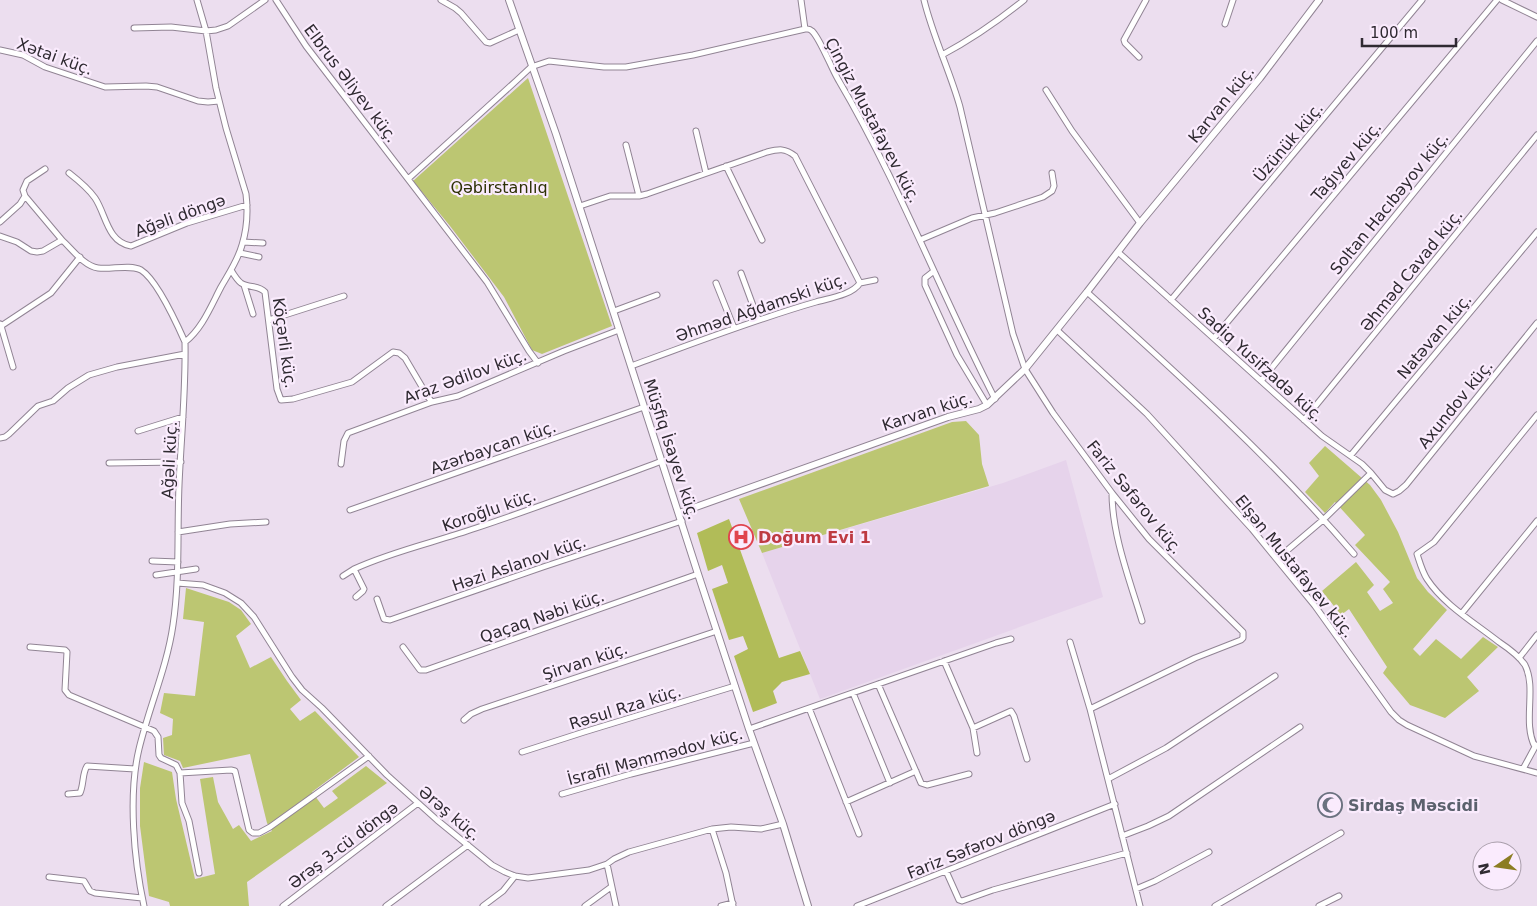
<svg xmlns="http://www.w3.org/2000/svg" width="1537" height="906" font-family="'DejaVu Sans',sans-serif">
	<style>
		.built { fill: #e6d3eb }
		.green { fill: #bcc672 }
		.forest { fill: #b1bc58 }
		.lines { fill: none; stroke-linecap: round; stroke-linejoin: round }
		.minor-casing { stroke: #918494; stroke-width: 7 }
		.tertiary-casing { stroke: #918494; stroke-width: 8 }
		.minor { stroke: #fff; stroke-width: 5 }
		.tertiary { stroke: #fff; stroke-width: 6 }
		.labels { text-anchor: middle; stroke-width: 4.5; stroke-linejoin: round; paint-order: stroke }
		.street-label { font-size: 16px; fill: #2f2a31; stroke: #faebfd }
		.park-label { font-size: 16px; fill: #2d3105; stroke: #faebfd }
		.health-label { font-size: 16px; font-weight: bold; fill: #be3a42; stroke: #faebfd; text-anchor: start }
		.worship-label { font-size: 16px; font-weight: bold; fill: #5b616d; stroke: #faebfd; text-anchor: start }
	</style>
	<rect width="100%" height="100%" fill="#ecdeef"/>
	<path class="built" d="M1066,460l37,137 -283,102 -58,-146 241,-70z"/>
	<path class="green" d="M528,78l84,248 -70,28 -10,-4 -28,-53 -54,-71 -37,-45z
		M966,421l13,14 3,29 7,22 -227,67 -23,-54 213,-77z
		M1325,446l45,39 11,15 17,32 19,46 11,14 19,18 -34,39 7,7 16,-17 25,20 22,-22 15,10 -31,30 12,14 -34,27 -35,-13 -27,-32 4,-6 -38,-58 -8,6 -19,-24 34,-29 18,23 -7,7 13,19 13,-8 -10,-14 7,-7 -35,-37 10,-10 -30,-33 -10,11 -20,-21 14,-16 -10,-13z
		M186,588l43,14 12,8 10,14 -15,12 14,32 21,-11 16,24 14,19 -11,9 10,12 15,-10 44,46 -47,35 12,16 14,-10 -6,-7 34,-25 21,17 -140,99 2,24h-79l-1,-4 -20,-6 -9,-70v-38l4,-26 28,10 4,27 19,80 20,-5 -15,-95 13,-2 5,25 15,27 6,-4 12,16 21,-10 -5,-8 -17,-69 -67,14 -3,-7 -16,-6 -1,-17 9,-3 1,-16 -13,-6 4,-20 31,3 9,-74 -21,-3z"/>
	<path class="forest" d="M729,519l50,139 21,-7 10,23 -28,8 -9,9 4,12 -24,9 -19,-56 14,-7 -5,-13 -14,4 -17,-51 16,-6 -6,-18 -14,6 -11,-38z"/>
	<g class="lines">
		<defs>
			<path id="minor" d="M276,0l30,46 181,236 42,69 9,12
				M441,0l14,8 6,5 25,29 4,1 29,-13
				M801,0l4,29
				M924,0c9,37 26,71 36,107l53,227 12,35 28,44 59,80 37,46 31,31 63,62v6l-2,2 -46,18 -105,51 50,197
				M1502,0l35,17
				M1225,24l8,-24
				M134,28l37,-1 35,4 10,-1 12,-4 37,-26
				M0,50l23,5 22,12 60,20 41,-1 11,1 41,14 10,1 11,-1
				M942,55c30,-16 56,-34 82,-55
				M1139,57l-14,-14 -1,-3 22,-40
				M1046,90l26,41 68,92
				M696,131l10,42
				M626,145l13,51
				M726,166l36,74
				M45,169l-18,12 -4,9 2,6 37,44
				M69,173c9,7 19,15 26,25 11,16 12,44 36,48l56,-23 60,-18
				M408,179l108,-98 15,-14 18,-6 55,6h22l67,-12 112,-26c3,0 4,-1 7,2 8,7 20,39 27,50 60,102 102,213 156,318
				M580,206l30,-10h29l8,-2 120,-42c12,-3 18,-4 28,4l65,127c-8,12 -30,15 -44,19 -63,18 -124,42 -185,64
				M0,222l20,-18 5,-8
				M0,236l17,6 14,9 6,1 6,-1 19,-11c10,9 22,26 36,28 13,2 31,-4 43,2 16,10 36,54 44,72
				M920,240l52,-22 23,-5 48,-16 9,-6 2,-5 -2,-13
				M243,242l20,1
				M1118,252l204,184 40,28 9,9 14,17 8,4 6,-3 7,-6 131,-162
				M240,253l19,4
				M231,270c3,5 6,10 10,13 8,5 17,2 24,9l12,97 4,11 12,-1 59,-17 41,-30 6,1 6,5 23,39 4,5
				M934,271l-9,7v7l32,70 30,50
				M741,273l17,46
				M716,283l18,45
				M860,283l15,-3
				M244,285l9,29
				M1087,292c93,84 186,168 267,262
				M1171,300l251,-300
				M614,311l43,-16
				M269,320l75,-24
				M0,324l1,2 50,-33 29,-36
				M1,326l12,41
				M1057,330l90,84 105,115 63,77 76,106 8,8 8,5 67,31 63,17
				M1214,338l283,-338
				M1261,381l276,-340
				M1304,420l233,-285
				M138,431l45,-14
				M0,438l5,-1 4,-3 29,-28 15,-5 15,-13 21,-13 28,-8 68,-13
				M1351,455l186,-223
				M109,463l72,-1
				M341,464l3,-23 4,-8 84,-31 26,-6 106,-45 55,-21
				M1112,493c0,42 18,88 30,128
				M350,510l294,-103
				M178,532l52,-8 36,-2
				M1277,559l47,-40 47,-46
				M152,561l26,1
				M156,575l40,-6
				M343,576l11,-7
				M177,583l26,2 22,8 16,10 13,14 38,60 10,13 20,18 65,67 50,45 55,45 13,7 10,4 13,2 61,-8 18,-6 7,-5 15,-7 83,-23 19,-2 30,2 22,-5
				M356,597l7,-6 1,-2 -10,-20c39,-18 82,-27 122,-41 63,-21 124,-44 186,-67
				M377,599l7,20 6,1 153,-53 139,-46
				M1462,613l75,-92
				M1070,642l20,67
				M30,647l35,3 2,2 -2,38 4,5 85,36 4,6 1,18 2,3 15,7 4,8 2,30 7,18 10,52
				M403,647l17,23h6l272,-96
				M1519,658l18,-23
				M944,661l29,67 38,-17 3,5 13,43
				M878,684l43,99 6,2 42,-11
				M853,693l37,90
				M809,708l50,126
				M464,720l7,-6 11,-5 235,-78
				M973,728l4,25
				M749,729l247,-86 15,-4
				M1535,747c-13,-25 2,-58 -10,-82 -6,-9 -17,-17 -26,-23 -24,-19 -55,-37 -72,-63 -5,-8 -7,-16 -10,-25l17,-12 103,-127
				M522,752l62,-20 151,-46
				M1523,769l13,-24
				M180,773l51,-3 4,1 14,59 4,3h6l11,-6 99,-71
				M1108,779l58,-31 109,-72
				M68,794l12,-1c4,-9 2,-19 7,-27l48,3
				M562,794l69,-20 123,-31
				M846,802l70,-31
				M712,829l14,44 7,33
				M1122,836l26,-10 21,-10 131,-89
				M607,864l9,42
				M946,871l13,29 3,1 31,-11 134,-37
				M49,877l35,4 6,10 5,2 47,5
				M1136,889l19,-8 54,-29
				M144,906c-10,-46 -16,-111 -5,-157 10,-42 28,-82 34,-124 7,-46 4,-93 6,-140 2,-47 7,-95 6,-143 17,-13 26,-36 36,-55 8,-14 17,-27 21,-42 5,-16 6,-34 4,-51l-20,-66 -10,-40 -10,-57 -9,-31
				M283,906l135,-103
				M386,906l82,-61
				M483,906l20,-15 12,-15
				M585,906l26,-19
				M721,906l12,-3
				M857,906l258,-102
				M1215,906l126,-73
				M1319,906l20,-10"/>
			<path id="tertiary" d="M509,0l47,134 142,440 51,155 34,95 25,82
				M679,513l269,-96 31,-8 8,-4 38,-36 62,-77 53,-69 120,-145 59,-78"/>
		</defs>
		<use href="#minor" class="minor-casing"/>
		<use href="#tertiary" class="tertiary-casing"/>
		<use href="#minor" class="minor"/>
		<use href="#tertiary" class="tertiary"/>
	</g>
	<defs>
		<symbol id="hospital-ring" viewBox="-11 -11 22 22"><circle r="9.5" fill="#faebfd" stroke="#e0444e" stroke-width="1.5"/><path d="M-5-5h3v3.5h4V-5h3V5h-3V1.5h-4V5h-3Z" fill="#e0444e"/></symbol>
		<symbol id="mosque-ring" viewBox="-11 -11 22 22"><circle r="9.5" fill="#faebfd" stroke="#6b7280" stroke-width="1.5"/><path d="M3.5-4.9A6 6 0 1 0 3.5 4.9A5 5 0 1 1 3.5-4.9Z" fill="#6b7280"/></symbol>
	</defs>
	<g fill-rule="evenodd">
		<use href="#hospital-ring" x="727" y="523" width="28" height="28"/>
		<use href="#mosque-ring" x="1316" y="791" width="28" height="28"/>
	</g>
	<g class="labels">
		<g class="street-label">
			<text transform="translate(55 56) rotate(20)" y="6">Xətai küç.</text>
			<text transform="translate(351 83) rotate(53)" y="6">Elbrus Əliyev küç.</text>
			<text transform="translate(1221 104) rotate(-51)" y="6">Karvan küç.</text>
			<text transform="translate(873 120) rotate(62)" y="6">Çingiz Mustafayev küç.</text>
			<text transform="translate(1288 142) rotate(-50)" y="6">Üzünük küç.</text>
			<text transform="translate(1346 161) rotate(-50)" y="6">Tağıyev küç.</text>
			<text transform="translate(1389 203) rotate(-51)" y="6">Soltan Hacıbəyov küç.</text>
			<text transform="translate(180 215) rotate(-20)" y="6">Ağəli döngə</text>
			<text transform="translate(1411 270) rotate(-51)" y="6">Əhməd Cavad küç.</text>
			<text transform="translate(761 307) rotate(-19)" y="6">Əhməd Ağdamski küç.</text>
			<text transform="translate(1434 336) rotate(-50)" y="6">Natəvan küç.</text>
			<text transform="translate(285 343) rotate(82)" y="6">Köçərli küç.</text>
			<text transform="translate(1261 364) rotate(42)" y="6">Sadiq Yusifzadə küç.</text>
			<text transform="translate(465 376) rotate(-20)" y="6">Araz Ədilov küç.</text>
			<text transform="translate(1455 404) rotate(-51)" y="6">Axundov küç.</text>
			<text transform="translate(927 411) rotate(-18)" y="6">Karvan küç.</text>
			<text transform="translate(493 447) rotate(-19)" y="6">Azərbaycan küç.</text>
			<text transform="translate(672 449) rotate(72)" y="6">Müşfiq İsayev küç.</text>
			<text transform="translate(169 460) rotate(-87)" y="6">Ağəli küç.</text>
			<text transform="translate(1135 497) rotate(51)" y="6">Fariz Səfərov küç.</text>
			<text transform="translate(489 510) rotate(-19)" y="6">Koroğlu küç.</text>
			<text transform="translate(519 563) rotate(-19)" y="6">Həzi Aslanov küç.</text>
			<text transform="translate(1295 566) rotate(51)" y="6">Elşən Mustafayev küç.</text>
			<text transform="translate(542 616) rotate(-19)" y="6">Qaçaq Nəbi küç.</text>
			<text transform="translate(585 661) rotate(-18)" y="6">Şirvan küç.</text>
			<text transform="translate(625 707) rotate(-17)" y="6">Rəsul Rza küç.</text>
			<text transform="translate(655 756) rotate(-15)" y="6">İsrafil Məmmədov küç.</text>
			<text transform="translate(450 813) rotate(40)" y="6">Ərəş küç.</text>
			<text transform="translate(981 844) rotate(-22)" y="6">Fariz Səfərov döngə</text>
			<text transform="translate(343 845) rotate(-37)" y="6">Ərəş 3-cü döngə</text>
		</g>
		<g class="park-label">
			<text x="499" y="193">Qəbirstanlıq</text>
		</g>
		<g class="health-label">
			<text x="758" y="543">Doğum Evi 1</text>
		</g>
		<g class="worship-label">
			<text x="1348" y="811">Sirdaş Məscidi</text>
		</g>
	</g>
	<g transform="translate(1497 866) rotate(257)"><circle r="24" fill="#faebfd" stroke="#a99eab"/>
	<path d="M0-4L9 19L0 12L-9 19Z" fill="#8c7d23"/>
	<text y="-8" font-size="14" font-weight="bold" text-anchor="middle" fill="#2f2a31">N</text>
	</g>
	<path d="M1362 38v8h94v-8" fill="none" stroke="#2f2a31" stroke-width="2.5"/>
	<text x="1370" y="38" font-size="15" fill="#2f2a31" stroke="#faebfd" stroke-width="4" paint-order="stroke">100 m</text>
</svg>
